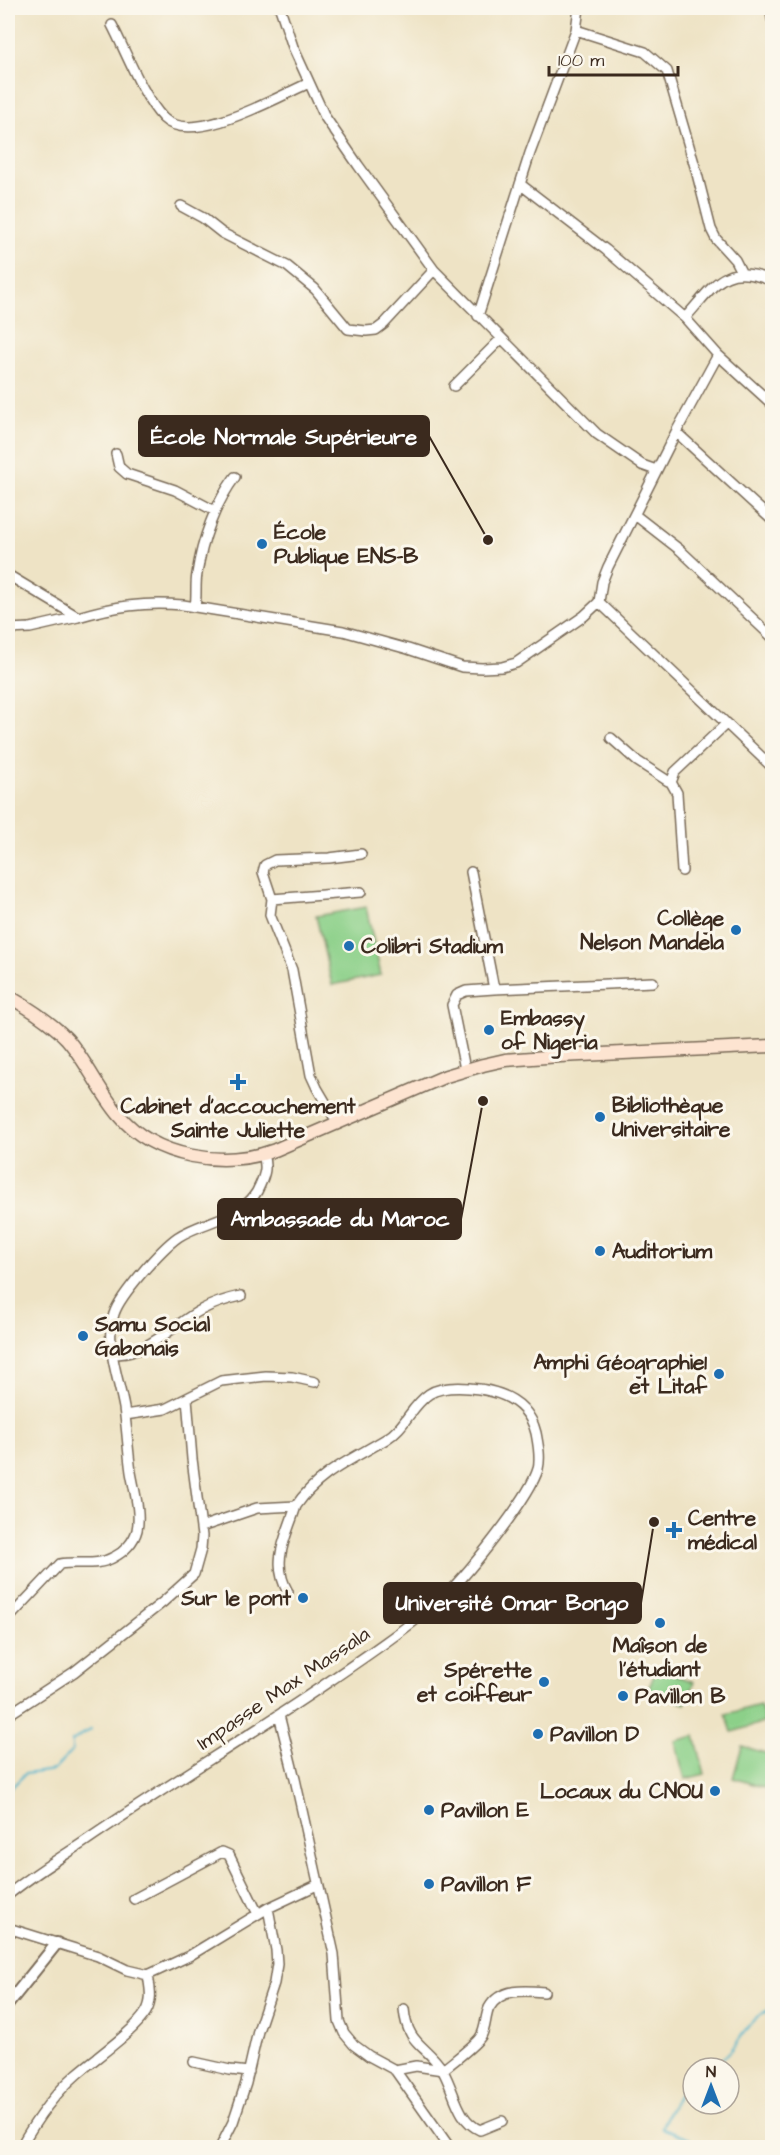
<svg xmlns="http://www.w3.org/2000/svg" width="780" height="2155" font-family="'Architects Daughter',sans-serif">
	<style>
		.grass { fill: #8cd089; stroke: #647d54; stroke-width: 1.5 }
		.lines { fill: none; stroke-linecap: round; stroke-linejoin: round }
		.stream { stroke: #4eb4cd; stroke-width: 2 }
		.minor-casing { stroke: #7a6b58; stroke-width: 12 }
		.tertiary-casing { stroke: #7a6b58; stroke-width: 14 }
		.secondary-casing { stroke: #7a6b58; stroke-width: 15 }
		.minor { stroke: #fff; stroke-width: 9 }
		.tertiary { stroke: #fff; stroke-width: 10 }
		.secondary { stroke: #fde4d1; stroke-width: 12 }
		.poi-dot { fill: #1f6fb2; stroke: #fbf7ec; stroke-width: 2 }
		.labels { text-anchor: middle; stroke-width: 6; stroke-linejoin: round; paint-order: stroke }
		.poi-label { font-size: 21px; font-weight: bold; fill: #3b2a1e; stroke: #fbf7ec; text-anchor: start }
		.street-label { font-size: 21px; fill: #3b2a1e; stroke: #fbf7ec }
		.leader { fill: none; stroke: #3b2a1e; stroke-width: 2 }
		.callout-dot { fill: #3b2a1e; stroke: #fbf7ec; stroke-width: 2 }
		.callout { fill: #3b2a1e; stroke: #3b2a1e; stroke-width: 2 }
		.callout-label { font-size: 22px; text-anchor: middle; font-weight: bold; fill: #fff }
	</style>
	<rect width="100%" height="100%" fill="#fbf7ec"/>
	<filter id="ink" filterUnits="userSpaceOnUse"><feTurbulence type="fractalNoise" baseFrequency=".0167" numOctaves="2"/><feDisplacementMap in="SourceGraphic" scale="12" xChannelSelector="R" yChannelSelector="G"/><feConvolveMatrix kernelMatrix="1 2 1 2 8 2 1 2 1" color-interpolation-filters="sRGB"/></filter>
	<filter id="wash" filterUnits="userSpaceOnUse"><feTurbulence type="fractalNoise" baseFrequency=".008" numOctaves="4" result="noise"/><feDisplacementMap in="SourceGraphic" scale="24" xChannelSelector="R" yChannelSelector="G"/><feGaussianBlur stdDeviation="1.35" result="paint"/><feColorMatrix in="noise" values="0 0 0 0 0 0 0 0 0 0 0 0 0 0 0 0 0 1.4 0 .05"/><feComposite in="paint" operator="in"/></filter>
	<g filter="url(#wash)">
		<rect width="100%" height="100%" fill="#eee3c5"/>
		<path class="grass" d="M366,907l15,68 -49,10 -16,-69z
			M657,1668l37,14 -9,22 -37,-14z
			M760,1705l5,17 -33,10 -6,-18z
			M695,1736l10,38 -20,5 -10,-38z
			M742,1746l30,9v35l-39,-12z"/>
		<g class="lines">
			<path class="stream" d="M8,1791l17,-17 29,-4 18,-19v-10l19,-12
				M697,2068c8,-6 19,-5 26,-10 20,-15 20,-37 46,-48l3,3
				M693,2071c-6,12 -30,48 -31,57l23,8 18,12"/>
		</g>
	</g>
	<g filter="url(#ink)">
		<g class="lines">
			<defs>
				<path id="minor" d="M280,8l13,39 32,70 33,48 76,105 163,164 45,31 14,5
					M771,8l1,11
					M112,25c14,27 31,72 51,93 29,29 114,-21 146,-35
					M576,30l69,22 22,19 29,99 15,59 5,10 19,21 6,12
					M520,184l86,66 79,68 33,37 54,49
					M181,206l22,12 19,15 65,33 28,23 33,40 18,2 10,-1 8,-6 50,-54
					M478,316l52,-163 46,-123 3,-22
					M685,318c30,-33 39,-57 87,-37
					M454,386l47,-47
					M676,432l96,88
					M116,454l3,13 8,7 48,16 40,21
					M635,515l45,35 92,87
					M8,575l70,42c37,-11 66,-15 105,-12l160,26 65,18 54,18 20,1 20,-1 14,-4 68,-47 15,-14
					M599,602l3,-20 6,-15 68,-135 42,-77
					M599,602l173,165
					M195,607c2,-11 0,-22 2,-33 5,-34 18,-70 38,-97
					M8,629l22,-1 48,-11
					M611,738l26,23 31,20
					M672,780l3,-8 52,-49
					M672,784l5,9 5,78
					M471,872l23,117
					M272,899l89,-7
					M465,1069l-13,-64 5,-10 9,-4 28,-2 159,-7
					M337,1122l-20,-34 -6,-13 -19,-105 -22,-55 2,-16 -9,-27 2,-7 10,-5 54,-2 32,-4
					M113,1353c29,6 64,-31 88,-43 13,-7 26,-11 40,-14
					M125,1415l40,-6 56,-28 45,-5 26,1 23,5
					M201,1527l56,-19 39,-2
					M8,1619l52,-55c18,-3 37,3 54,-7 10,-5 20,-15 23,-27 4,-18 -3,-40 -6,-58 -3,-21 -4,-43 -7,-64 -5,-29 -20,-65 -10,-94 6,-19 47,-65 64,-77 27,-18 69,-18 82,-52 5,-11 7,-18 3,-30
					M8,1715l66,-43 89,-70 31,-28 7,-25 1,-13 -10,-77 -5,-61
					M279,1715l16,64 39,175 5,67 5,12 10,12 15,11 26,14 55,78
					M8,1895c24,-20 51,-36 76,-53 77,-53 157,-101 234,-153 41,-28 83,-56 121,-88 24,-20 91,-104 99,-132 3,-12 0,-25 -2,-36 -8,-33 -37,-43 -67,-45 -14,-1 -29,-1 -40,6 -18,12 -24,34 -43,45 -33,20 -68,34 -90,67 -9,30 -26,55 -8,86
					M134,1899l88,-47 7,3 29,59
					M8,1928l90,28 29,14 21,5 41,-19 79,-48 49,-23
					M404,2009c3,37 24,36 39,62 12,21 14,49 37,59l22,-9
					M194,2062l36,8 19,2
					M395,2070l21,-4 27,4c8,-7 34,-26 38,-34 5,-8 4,-19 8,-28 11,-20 36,-18 55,-16
					M20,2148c15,-27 33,-53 57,-74 18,-16 57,-42 69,-62 7,-12 4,-24 2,-37
					M220,2148l13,-26 13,-39 12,-52 16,-48 3,-19 -1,-14 -8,-42"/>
				<path id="tertiary" d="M8,2004l49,-61"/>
				<path id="secondary" d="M8,996c21,12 42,25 59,43 20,23 32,52 52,76 35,43 106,54 156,35l171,-74 37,-11 22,-5 55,-4 212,-10"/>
			</defs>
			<use href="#minor" class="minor-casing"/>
			<use href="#tertiary" class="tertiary-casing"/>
			<use href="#secondary" class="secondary-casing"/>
			<use href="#minor" class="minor"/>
			<use href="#tertiary" class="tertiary"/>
			<use href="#secondary" class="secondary"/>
		</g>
	</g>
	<g class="poi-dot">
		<circle cx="262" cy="544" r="6"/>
		<circle cx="736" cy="930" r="6"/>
		<circle cx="349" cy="946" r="6"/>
		<circle cx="489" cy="1030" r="6"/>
		<path d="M235 1073h6v6h6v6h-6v6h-6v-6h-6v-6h6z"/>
		<circle cx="600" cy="1117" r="6"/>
		<circle cx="600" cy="1251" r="6"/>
		<circle cx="83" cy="1336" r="6"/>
		<circle cx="719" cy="1374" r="6"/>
		<path d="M671 1521h6v6h6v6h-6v6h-6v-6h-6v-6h6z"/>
		<circle cx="303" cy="1598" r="6"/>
		<circle cx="660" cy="1623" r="6"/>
		<circle cx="544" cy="1682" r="6"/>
		<circle cx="623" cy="1696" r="6"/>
		<circle cx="538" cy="1734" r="6"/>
		<circle cx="715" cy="1791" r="6"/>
		<circle cx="429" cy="1810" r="6"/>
		<circle cx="429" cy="1884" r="6"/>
	</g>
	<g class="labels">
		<g class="poi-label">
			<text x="274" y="539">École<tspan x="274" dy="24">Publique ENS-B</tspan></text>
			<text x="724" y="925" text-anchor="end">Collège<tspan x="724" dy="24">Nelson Mandela</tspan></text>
			<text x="361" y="953">Colibri Stadium</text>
			<text x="501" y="1025">Embassy<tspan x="501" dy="24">of Nigeria</tspan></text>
			<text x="612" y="1112">Bibliothèque<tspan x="612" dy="24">Universitaire</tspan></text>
			<text x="238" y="1113" text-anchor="middle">Cabinet d'accouchement<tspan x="238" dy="24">Sainte Juliette</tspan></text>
			<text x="612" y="1258">Auditorium</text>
			<text x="95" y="1331">Samu Social<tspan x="95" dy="24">Gabonais</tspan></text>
			<text x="707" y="1369" text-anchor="end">Amphi Géographie1<tspan x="707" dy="24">et Litaf</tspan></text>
			<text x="688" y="1525">Centre<tspan x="688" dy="24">médical</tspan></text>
			<text x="291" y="1605" text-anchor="end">Sur le pont</text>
			<text x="660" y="1652" text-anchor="middle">Maîson de<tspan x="660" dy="24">l'étudiant</tspan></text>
			<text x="532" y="1677" text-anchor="end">Spérette<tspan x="532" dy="24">et coiffeur</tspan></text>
			<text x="635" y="1703">Pavillon B</text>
			<text x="550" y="1741">Pavillon D</text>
			<text x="703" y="1798" text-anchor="end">Locaux du CNOU</text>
			<text x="441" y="1817">Pavillon E</text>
			<text x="441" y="1891">Pavillon F</text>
		</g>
		<g class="street-label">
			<text transform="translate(283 1688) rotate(-34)" y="7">Impasse Max Massala</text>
		</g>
	</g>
	<path class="leader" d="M488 540L429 436M483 1101L461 1219M654 1522L641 1603"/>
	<g class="callout-dot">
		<circle cx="488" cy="540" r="6"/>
		<circle cx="483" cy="1101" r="6"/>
		<circle cx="654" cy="1522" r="6"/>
	</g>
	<g class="callout">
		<rect x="139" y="416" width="290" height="40" rx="6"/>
		<rect x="218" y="1199" width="243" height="40" rx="6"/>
		<rect x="384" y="1583" width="257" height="40" rx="6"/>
	</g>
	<g class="callout-label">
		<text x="284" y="444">École Normale Supérieure</text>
		<text x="340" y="1226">Ambassade du Maroc</text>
		<text x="512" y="1610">Université Omar Bongo</text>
	</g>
	<rect width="780" height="2155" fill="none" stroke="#fbf7ec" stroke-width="30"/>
	<g transform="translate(711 2086)"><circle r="28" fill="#fbf7ec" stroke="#aea59a" stroke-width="1.5"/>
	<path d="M0-4.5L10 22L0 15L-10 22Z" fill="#1f6fb2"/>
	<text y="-9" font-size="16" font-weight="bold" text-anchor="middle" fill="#3b2a1e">N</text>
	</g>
	<path d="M549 66v9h129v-9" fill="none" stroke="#3b2a1e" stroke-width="3"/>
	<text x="558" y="66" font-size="18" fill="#3b2a1e" stroke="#fbf7ec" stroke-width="4.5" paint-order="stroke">100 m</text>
</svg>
